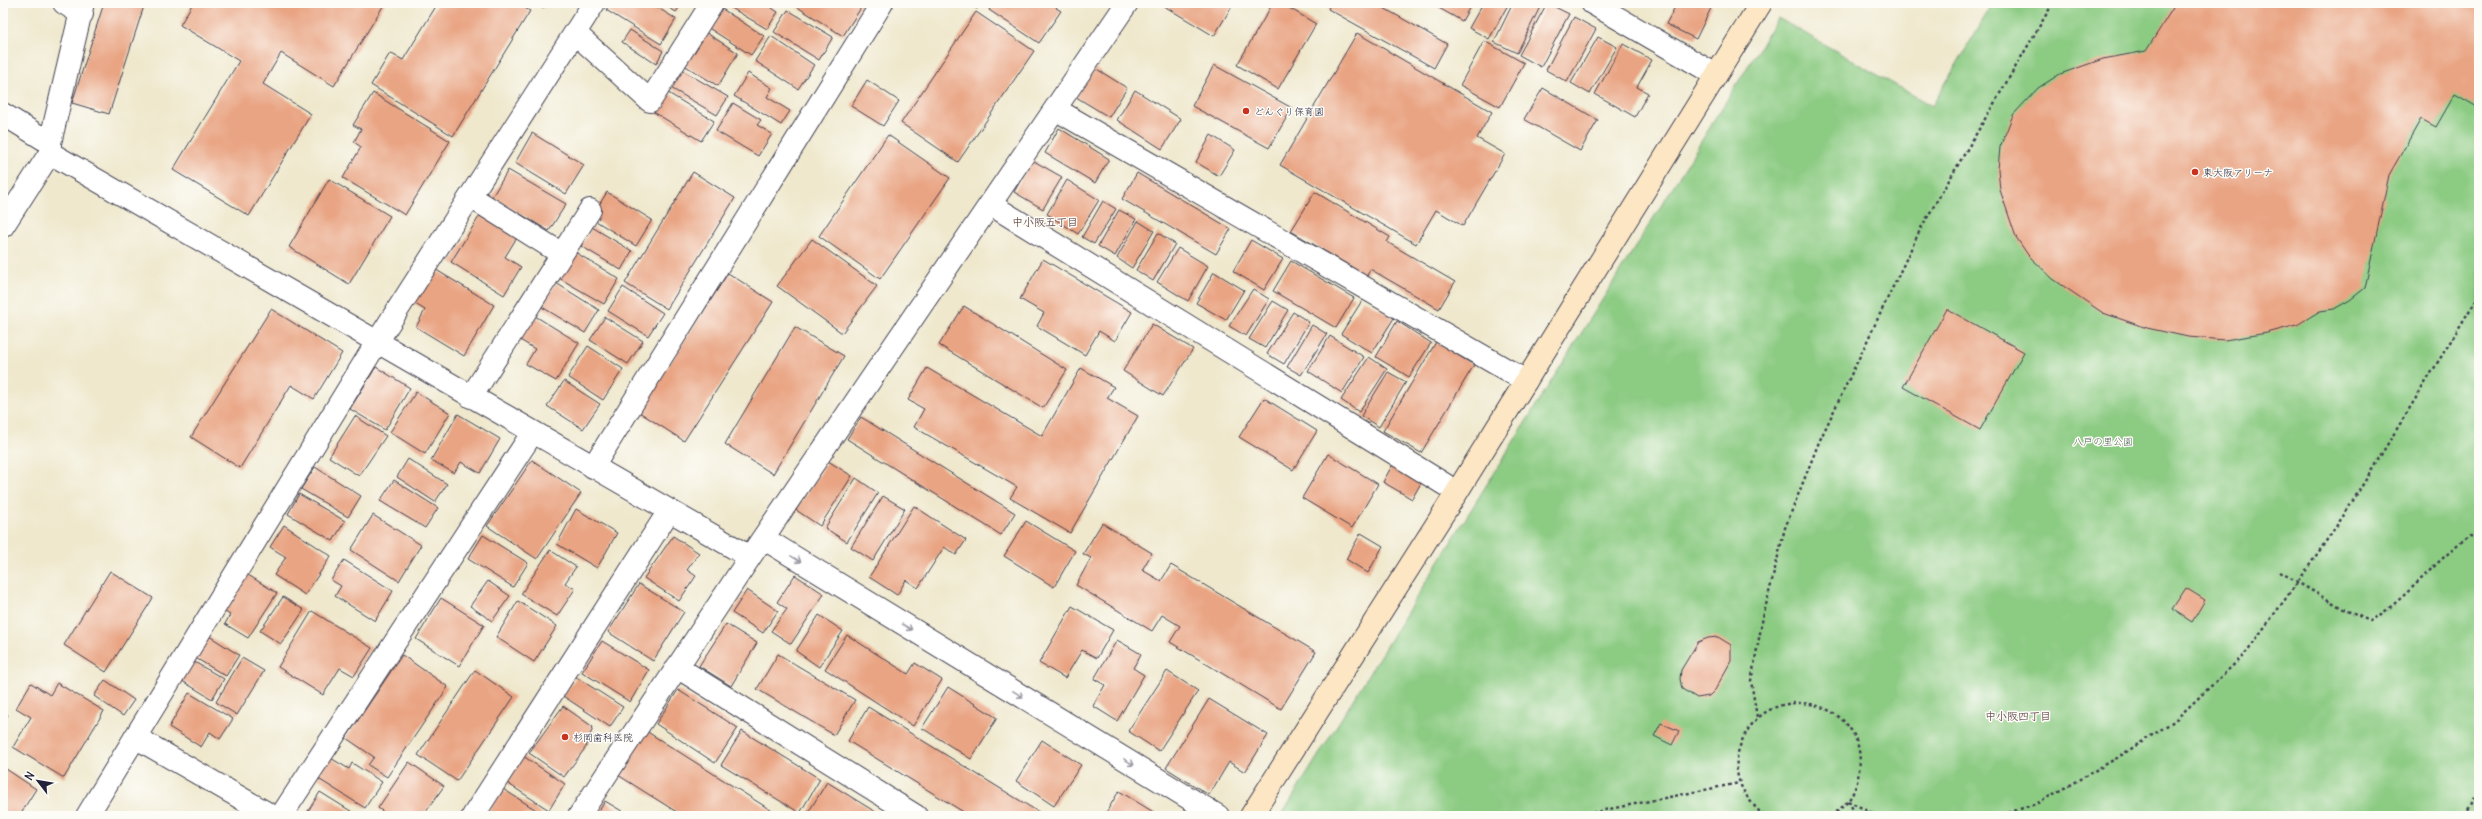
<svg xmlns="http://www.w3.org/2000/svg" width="2482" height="819" font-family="Delius,'Klee One',sans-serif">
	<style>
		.green { fill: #8bcb82; stroke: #56765e }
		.building { fill: #e9a483 }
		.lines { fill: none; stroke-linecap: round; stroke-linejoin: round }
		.street-casing { stroke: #414051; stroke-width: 24 }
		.secondary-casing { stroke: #414051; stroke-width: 24 }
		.path { stroke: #414051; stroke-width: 2.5; stroke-dasharray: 3 3; stroke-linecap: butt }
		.street { stroke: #fff; stroke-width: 22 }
		.secondary { stroke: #fce6c4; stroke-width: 22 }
		.oneway { stroke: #9c9ca7 }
		.poi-dot { fill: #c8321e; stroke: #fdfcf7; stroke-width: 1.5 }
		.labels { text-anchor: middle; stroke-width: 3; stroke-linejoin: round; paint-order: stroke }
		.poi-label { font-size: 10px; fill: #22223b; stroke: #fdfcf7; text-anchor: start }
		.park-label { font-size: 10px; fill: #475d54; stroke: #fdfcf7 }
		.neighbourhood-label { font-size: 11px; font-weight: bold; fill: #685054; stroke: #fdfcf7 }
	</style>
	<rect width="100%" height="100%" fill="#fdfcf7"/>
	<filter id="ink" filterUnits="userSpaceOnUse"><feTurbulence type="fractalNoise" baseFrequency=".025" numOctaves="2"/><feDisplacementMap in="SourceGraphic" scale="8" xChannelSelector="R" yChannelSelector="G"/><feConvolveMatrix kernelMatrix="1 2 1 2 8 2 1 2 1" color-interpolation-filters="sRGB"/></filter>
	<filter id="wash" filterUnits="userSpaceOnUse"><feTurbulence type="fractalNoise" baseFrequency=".012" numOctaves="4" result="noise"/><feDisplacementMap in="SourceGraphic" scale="16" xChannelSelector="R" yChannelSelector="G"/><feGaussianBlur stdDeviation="0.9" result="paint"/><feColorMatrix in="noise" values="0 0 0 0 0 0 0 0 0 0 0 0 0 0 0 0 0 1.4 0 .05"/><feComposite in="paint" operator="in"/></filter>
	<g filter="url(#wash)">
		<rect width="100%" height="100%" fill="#efe8cd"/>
		<path class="green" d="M1993,3h486v813h-1198c164,-267 332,-532 497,-798l154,88z"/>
		<g id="blocks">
			<path class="building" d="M104,3h41l-36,111 -37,-11z
				M193,3h192l-51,83 -53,-33 -18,31 48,30 -62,102 -76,-46 66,-109 -59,-36z
				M438,3h78l14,8 -77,125 -82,-51 19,-32 13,7z
				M534,3h12l-3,5z
				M611,3h39l26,16 -15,25 -55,-34z
				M661,3h21l-6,9z
				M723,3h41l14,9 -11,17z
				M791,3h73l-21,33z
				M968,3h12l-3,6z
				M993,3h66l-3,5 5,3 -22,32 -50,-33z
				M1159,3h75l-20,33z
				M1273,3h8l35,21 -38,65 -41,-24z
				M1331,3h44l72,41 -13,24 -106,-59z
				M1430,3h42l-10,18z
				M1483,3h26l-20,36 -20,-11z
				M1513,3h29l-25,50 -23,-11z
				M1547,3l22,11 -28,53 -22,-12z
				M1677,3h30l5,3 -16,33 -30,-15z
				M2176,3h303v105l-24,-14 -19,33 -15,-8 -32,56 -24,113 -15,12 -16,9 -14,2 -23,14 -30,8 -42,7 -37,-3 -41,-9 -44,-15 -50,-34 -25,-24 -12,-18 -16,-47 -2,-21 2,-22 13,-32 25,-27 22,-14 43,-15 43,-8z
				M719,7l45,29 -13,19 -44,-28z
				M788,10l45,27 -14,23 -45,-28z
				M976,12l58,39 -76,111 -57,-39z
				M1574,17l22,12 -29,53 -21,-12z
				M630,30l33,21 -7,13 -34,-22z
				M705,32l33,21 -20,33 -34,-21z
				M1357,33l135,79 -15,26 28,16 -42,72 -27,-16 -20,34 -136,-79z
				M771,36l43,29 -16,24 -43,-28z
				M1598,37l19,10 -27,47 -19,-11z
				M1484,41l40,22 -24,44 -40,-22z
				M1623,44l29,16 -15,27 11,6 -13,24 -40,-23z
				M1214,65l78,43 -23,40 -77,-42z
				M1095,68l32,20 -18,29 -33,-20z
				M680,69l48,28 -11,18 -48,-28z
				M748,73l24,15 -5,9 23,14 -9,14 -47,-29z
				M867,80l32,21 -16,25 -32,-20z
				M1543,88l55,32 -18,31 -56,-32z
				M1135,90l46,29 -19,30 -45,-29z
				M665,91l49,30 -13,20 -49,-30z
				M373,93l77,48 -45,74 -62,-37 18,-31 -7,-5 7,-13 -8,-4z
				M733,103l28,17 -4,5 15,9 -14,22 -42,-25z
				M1059,128l50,31 -14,24 -50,-30z
				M532,133l52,32 -18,29 -51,-31z
				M888,135l62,43 -70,101 -61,-43z
				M1211,135l24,15 -16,26 -23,-14z
				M1032,160l30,17 -19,32 -29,-17z
				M508,170l58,34 -17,27 -57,-34z
				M693,172l42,26 -68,111 -42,-26z
				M1137,173l94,56 -15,25 -94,-55z
				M329,179l61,37 -41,68 -60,-37z
				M1067,180l32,20 -21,34 -31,-20z
				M607,192l45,28 -16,26 -45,-28z
				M1315,192l75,45 -3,5 68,40 -16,27 -69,-40 -3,7 -76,-45z
				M1103,201l13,8 -22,35 -12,-7z
				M1119,210l17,9 -21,37 -17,-10z
				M482,212l37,22 -14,23 16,10 -17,28 -53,-33z
				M1138,221l16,10 -22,37 -15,-10z
				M592,227l40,24 -11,19 -40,-24z
				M1158,233l17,11 -22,37 -17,-11z
				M812,239l65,47 -35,47 -65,-47z
				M1251,240l32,19 -19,31 -31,-19z
				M1178,248l30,18 -20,35 -31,-19z
				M575,252l44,27 -15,25 -45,-26z
				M1043,259l89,53 -17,29 -16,-10 -14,24 -48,-29 7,-13 -24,-14z
				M1291,261l63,37 -18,30 -63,-37z
				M433,268l61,37 -30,51 -48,-29 9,-17 -13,-8z
				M1214,272l30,18 -18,30 -30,-17z
				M728,273l45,29 -89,139 -45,-29z
				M556,283l43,27 -14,23 -43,-26z
				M623,287l40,26 -15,23 -40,-25z
				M1253,289l16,10 -23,37 -17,-10z
				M1363,299l31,19 -22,35 -31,-19z
				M1273,301l15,9 -23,38 -16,-9z
				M964,306l103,64 -24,38 -104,-63z
				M271,309l71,44 -28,46 -23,-14 -51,83 -49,-31z
				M1947,309l77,43 -44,78 -77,-43z
				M1293,312l16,10 -25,42 -17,-10z
				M535,316l44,27 -23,38 -30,-17 9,-15 -15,-9z
				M605,317l38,24 -15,23 -38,-24z
				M1397,321l34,22 -22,34 -33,-20z
				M1152,324l41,25 -30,47 -40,-25z
				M1312,325l15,9 -26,41 -14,-8z
				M795,327l49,29 -71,118 -48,-30z
				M1330,336l34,21 -22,36 -34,-22z
				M1436,342l38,23 -53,88 -38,-22z
				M588,346l35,23 -20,31 -35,-23z
				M1369,357l18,12 -28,43 -18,-12z
				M376,367l34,21 -25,42 -35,-21z
				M927,368l115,68 39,-68 33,19 -7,11 31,18 -68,117 -60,-35 7,-11 -103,-60 10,-18 -16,-9z
				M1388,372l18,10 -27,45 -18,-11z
				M564,381l36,23 -17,25 -36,-23z
				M416,392l34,21 -25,41 -35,-22z
				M1264,398l53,33 -24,39 -54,-33z
				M458,414l42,25 -20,34 -19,-11 -7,11 -23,-13z
				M355,416l31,20 -27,40 -30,-19z
				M861,417l154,96 -14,22 -154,-96z
				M1328,454l50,30 -26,44 -50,-30z
				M408,459l39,25 -12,18 -38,-25z
				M532,460l49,33 -44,66 -50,-33z
				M828,461l24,15 -32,50 -24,-16z
				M1393,464l29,17 -10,18 -29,-17z
				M315,467l46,29 -13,21 -47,-28z
				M856,478l22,15 -31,49 -22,-14z
				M394,480l44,28 -13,20 -45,-27z
				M299,494l46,27 -12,20 -45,-27z
				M883,496l22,13 -32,52 -22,-14z
				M914,506l52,34 -10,15 -12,-8 -26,41 -12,-8 -9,15 -28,-18z
				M576,509l41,24 -20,35 -40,-24z
				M373,515l48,30 -22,36 -48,-31z
				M1026,521l49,30 -21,36 -50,-31z
				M1102,523l50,30 -10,17 19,11 10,-16 145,87 -35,57 -111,-67 10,-16 -18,-11 -10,16 -76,-46 15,-27 -8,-4z
				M284,525l47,31 -26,39 -31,-20 12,-18 -16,-10z
				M1361,533l22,13 -15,27 -22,-14z
				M483,535l45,28 -15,24 -45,-28z
				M673,536l26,17 -12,17 9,6 -17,25 -35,-23z
				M550,550l26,17 -11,16 10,6 -18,27 -36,-22z
				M344,560l49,31 -18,30 -40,-25 6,-10 -10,-6z
				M110,571l43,27 -47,74 -42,-27z
				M245,573l32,20 -29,45 -23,-14 5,-9 -8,-5z
				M795,575l29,19 -33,50 -20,-13 16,-22 -10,-7z
				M488,581l22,15 -18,25 -22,-15z
				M639,584l45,28 -31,49 -45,-29z
				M2186,588l19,12 -13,22 -20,-13z
				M747,590l31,21 -15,22 -31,-20z
				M283,597l21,13 -23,34 -21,-13z
				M441,598l43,27 -25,41 -43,-27z
				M518,601l39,25 -23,36 -38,-25z
				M1072,606l41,24 -16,28 -15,-8 -17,28 -26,-15z
				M312,611l60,37 -18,28 -14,-8 -17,27 -45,-28z
				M819,615l24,16 -24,36 -23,-16z
				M726,624l31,19 -26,43 -32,-20z
				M206,634l33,21 -13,21 -34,-20z
				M847,635l61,39 7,-11 27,17 -29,46 -88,-57z
				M1718,637l13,8v16l-16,29 -6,6 -12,2 -15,-9 -2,-10 1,-9 17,-28 10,-4z
				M1117,640l24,14 -8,14 11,7 -27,46 -24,-15 12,-21 -11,-6z
				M602,641l47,29 -19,32 -48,-30z
				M778,654l77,46 -21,35 -77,-46z
				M402,655l46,32 -61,90 -19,-12 6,-8 -28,-19z
				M242,658l22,13 -27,44 -21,-13z
				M191,660l33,19 -12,20 -33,-20z
				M475,670l39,27 -57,84 -39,-26z
				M1167,671l31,20 -39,60 -31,-20z
				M576,677l47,30 -13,20 -47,-31z
				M105,680l29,20 -11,16 -29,-20z
				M31,683l19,12 7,-12 47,28 -40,67 -51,-31 18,-30 -15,-9z
				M948,687l49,31 -26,41 -49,-31z
				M678,690l60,38 -23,35 -59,-39z
				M189,693l44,26 -13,20 -10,-7 -9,15 -32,-20z
				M1209,699l59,36 -23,37 -16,-10 -20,33 -43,-27z
				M563,706l30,21 -7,20 -22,30 -35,-24z
				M868,707l177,109h-75l-122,-75z
				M3,710l5,5 -5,6z
				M1661,723l18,8 -7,14 -18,-9z
				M646,731l134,85h-97l-65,-41z
				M742,731l78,48 -20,34 -79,-48z
				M1042,740l39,25 -27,41 -38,-25z
				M523,756l42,28 -16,26 -42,-27z
				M329,757l20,12 3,-6 30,19 -17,26 -48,-30z
				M409,762l35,24 -21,30h-34l-11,-8z
				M3,767l33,22 -17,27h-16z
				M827,782l55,34h-76z
				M503,789l41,26 -58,1z
				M1119,791l41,25h-56z
				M320,792l37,23 -1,1h-51z
				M605,801l25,15h-34z
				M106,810l11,6h-15z"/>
		</g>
	</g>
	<g filter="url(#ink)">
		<use href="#blocks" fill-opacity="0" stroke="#414051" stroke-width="1"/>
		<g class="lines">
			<defs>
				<path id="street" d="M64,3l18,11
					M1592,3l124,72
					M575,33l75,68 62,-98
					M1055,109l471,272
					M3,114l47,29
					M50,153l700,404
					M471,197l91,57
					M990,204l467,288
					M3,226l47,-73v-10l33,-140
					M471,397l119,-187
					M593,467l289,-464
					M763,538l455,278
					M677,667l239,149
					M135,737l137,79
					M87,816l290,-474 217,-339
					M281,816l252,-384
					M473,816l196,-305
					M579,816l171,-259 377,-554"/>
				<path id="secondary" d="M1251,816l206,-324 304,-489"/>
			</defs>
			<use href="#street" class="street-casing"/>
			<use href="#secondary" class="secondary-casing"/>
			<path class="path" d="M2280,572l67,39 23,10c38,-22 64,-61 101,-85l8,2
				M1757,717l-6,-36 12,-64 22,-89 34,-86 102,-214 132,-225
				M1848,801l30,15
				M1848,801l9,15
				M1575,816l164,-33
				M1764,816c-20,-19 -33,-40 -25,-67 23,-76 131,-50 120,21 -1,11 -4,22 -11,31 -5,6 -11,10 -16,15
				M1997,816l39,-12 81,-46 57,-37 70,-66 54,-73 48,-70 133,-217
				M2465,816l14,-24"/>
			<use href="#street" class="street"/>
			<use href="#secondary" class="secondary"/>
		</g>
		<defs><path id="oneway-shaft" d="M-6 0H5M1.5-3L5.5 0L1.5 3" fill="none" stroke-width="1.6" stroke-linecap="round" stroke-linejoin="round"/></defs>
		<g class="oneway">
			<use href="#oneway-shaft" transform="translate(796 559) rotate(31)"/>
			<use href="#oneway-shaft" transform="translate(907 627) rotate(31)"/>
			<use href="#oneway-shaft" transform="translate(1018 694) rotate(31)"/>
			<use href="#oneway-shaft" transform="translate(1129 762) rotate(31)"/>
		</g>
	</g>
	<g class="poi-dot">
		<circle cx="1246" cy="111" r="4"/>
		<circle cx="2195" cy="172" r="4"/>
		<circle cx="565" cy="737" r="4"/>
	</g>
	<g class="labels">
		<g class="poi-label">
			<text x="1254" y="115">どんぐり保育園</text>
			<text x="2203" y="176">東大阪アリーナ</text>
			<text x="573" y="741">杉岡歯科医院</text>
		</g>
		<g class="park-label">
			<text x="2103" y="445">八戸の里公園</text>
		</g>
		<g class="neighbourhood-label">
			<text x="1045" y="226">中小阪五丁目</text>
			<text x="2018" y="720">中小阪四丁目</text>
		</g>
	</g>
	<rect width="2482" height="819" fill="none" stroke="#fdfcf7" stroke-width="16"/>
	<g transform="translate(38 781) rotate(301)" stroke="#fdfcf7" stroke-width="3" paint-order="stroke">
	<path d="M0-3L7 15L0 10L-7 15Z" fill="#22223b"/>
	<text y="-6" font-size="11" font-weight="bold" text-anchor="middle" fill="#22223b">N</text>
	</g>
</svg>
